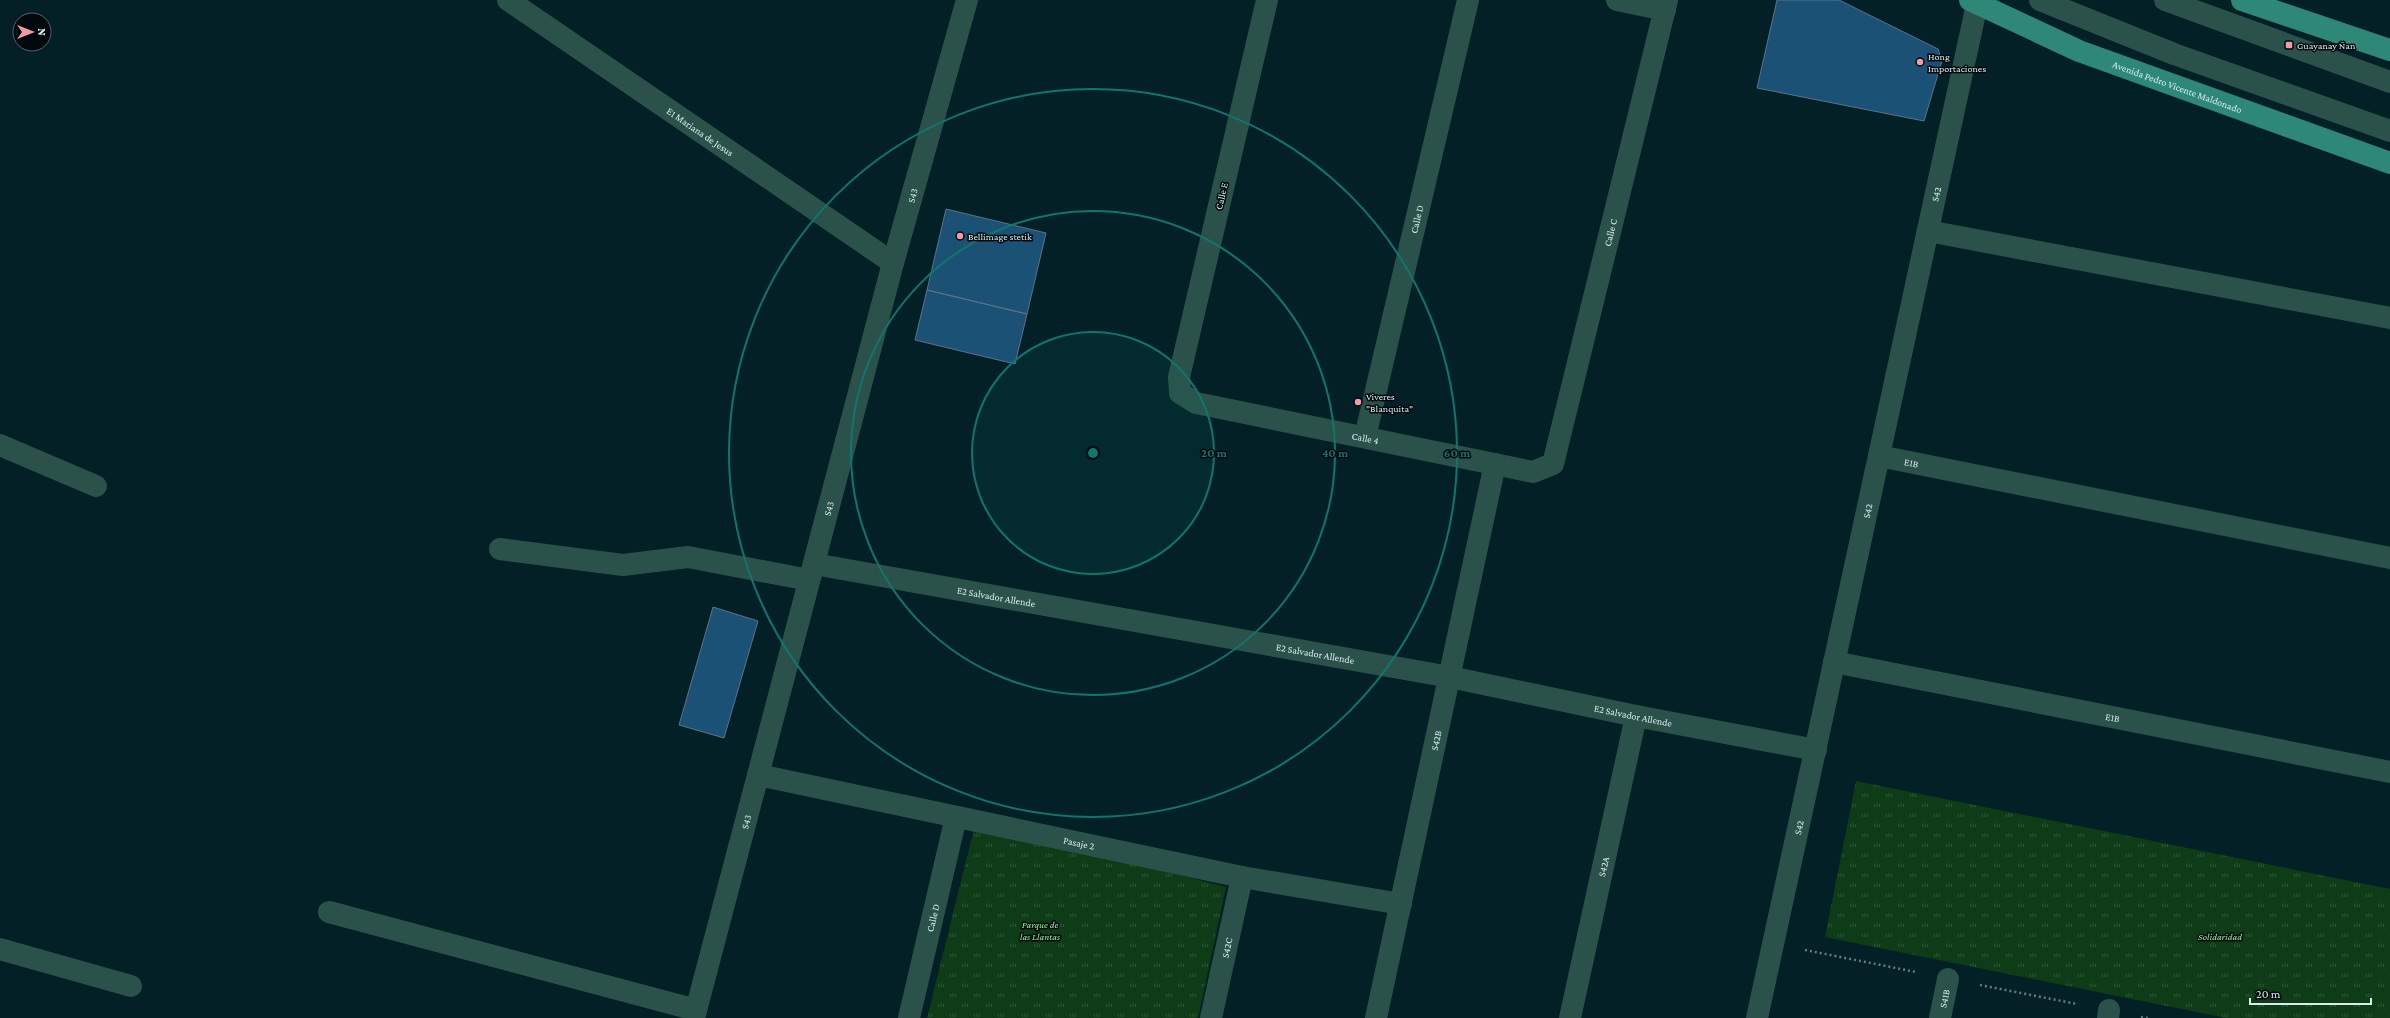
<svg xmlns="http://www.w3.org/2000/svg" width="2390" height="1018" font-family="'Crimson Pro',serif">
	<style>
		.park { fill: url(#park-tufts) }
		.building { fill: #1c5176; stroke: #597489 }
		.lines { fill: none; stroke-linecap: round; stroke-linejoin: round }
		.path { stroke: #637d82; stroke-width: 2.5; stroke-dasharray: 2 3; stroke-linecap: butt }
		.minor { stroke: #2b524a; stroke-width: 22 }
		.major { stroke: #2d8878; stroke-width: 22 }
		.ring { fill: none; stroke: #0f766e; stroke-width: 2 }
		.poi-dot { fill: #f49aa5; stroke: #00090b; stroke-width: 1.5 }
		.labels { text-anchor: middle; stroke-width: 3; stroke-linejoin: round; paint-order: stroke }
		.poi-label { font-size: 10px; fill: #d8edf1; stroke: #00090b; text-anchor: start }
		.street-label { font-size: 10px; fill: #d8edf1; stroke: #00090b }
		.park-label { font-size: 10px; font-style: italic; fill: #97eca0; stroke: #00090b }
		.centre { fill: #0f766e; stroke: #00090b; stroke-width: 2 }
		.ring-label { font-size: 12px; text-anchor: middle; font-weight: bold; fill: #0f766e; stroke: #00090b; stroke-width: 3; stroke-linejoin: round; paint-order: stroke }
	</style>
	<defs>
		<pattern id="park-tufts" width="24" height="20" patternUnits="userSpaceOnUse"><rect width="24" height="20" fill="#0d3c16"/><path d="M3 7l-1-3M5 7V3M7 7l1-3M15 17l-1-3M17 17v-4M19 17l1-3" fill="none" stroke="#305838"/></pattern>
	</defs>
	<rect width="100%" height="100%" fill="#022026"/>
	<path class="park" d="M1856,781l534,108v129h-164l-401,-81z
		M976,821l250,66 -28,131h-271z"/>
	<path class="building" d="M1777,0h62l99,49 4,12 -18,60 -167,-33z
		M946,209l100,24 -19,81 -100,-24z
		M927,290l100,24 -12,50 -100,-24z
		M713,607l45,14 -34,117 -45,-13z"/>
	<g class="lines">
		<path class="path" d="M1805,950l111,22
			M1980,985l97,19
			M2141,1017l7,1"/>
		<g class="minor">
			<path id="s1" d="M508,0l385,263"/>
			<path id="s2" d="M1267,0l-88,377 1,16 16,10 337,69 20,-8 114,-464"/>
			<path d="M1617,0l48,10"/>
			<path d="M2040,0l134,54 216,77"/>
			<path d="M2165,0l225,82"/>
			<path d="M1928,231l462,87"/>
			<path id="s3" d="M1365,437l103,-437"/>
			<path d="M0,445l96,41"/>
			<path id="s4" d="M1879,456l511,102"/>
			<path d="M500,549l123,16 65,-8 121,23"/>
			<path id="s5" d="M814,564l636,113 186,39 180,34"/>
			<path id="s6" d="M1834,662l556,110"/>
			<path id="s7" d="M758,775l484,102 159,27"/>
			<path d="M329,912l367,98"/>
			<path d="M0,949l131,37"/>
			<path id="s8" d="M694,1018l199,-755 74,-263"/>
			<path id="s9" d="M909,1018l47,-201"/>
			<path id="s10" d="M1211,1018l31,-141"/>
			<path id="s11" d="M1376,1018l119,-554"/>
			<path id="s12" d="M1570,1018l66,-302"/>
			<path id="s13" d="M1757,1018l220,-1014"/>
			<path id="s14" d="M1940,1018l8,-39"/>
			<path d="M2108,1018l1,-8"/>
		</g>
		<g class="major">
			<path id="s15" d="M1970,0l109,51 311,112"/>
			<path d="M2242,0l148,50"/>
		</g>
	</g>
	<circle cx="1093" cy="453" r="121" fill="#0f766e" fill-opacity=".12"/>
	<g class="ring">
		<circle cx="1093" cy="453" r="121"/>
		<circle cx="1093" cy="453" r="242"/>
		<circle cx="1093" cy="453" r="364"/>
	</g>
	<g class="poi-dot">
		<rect x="2285" y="41" width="8" height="8" rx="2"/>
		<circle cx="1920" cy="62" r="4"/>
		<circle cx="960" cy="236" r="4"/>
		<circle cx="1358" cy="402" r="4"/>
	</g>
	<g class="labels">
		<g class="poi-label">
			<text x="2297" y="49">Guayanay Ñan</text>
			<text x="1928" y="60">Hong<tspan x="1928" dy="12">Importaciones</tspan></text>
			<text x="968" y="240">Bellimage stetik</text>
			<text x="1366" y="400">Viveres<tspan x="1366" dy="12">"Blanquita"</tspan></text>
		</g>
		<g class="street-label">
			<text dy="4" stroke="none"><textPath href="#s15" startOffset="225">Avenida Pedro Vicente Maldonado</textPath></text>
			<text dy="4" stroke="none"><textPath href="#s1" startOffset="233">E1 Mariana de Jesus</textPath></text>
			<text dy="4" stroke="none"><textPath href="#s13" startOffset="843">S42</textPath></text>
			<text dy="4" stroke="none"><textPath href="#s8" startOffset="851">S43</textPath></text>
			<text transform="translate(1221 196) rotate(-77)" y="4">Calle E</text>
			<text dy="4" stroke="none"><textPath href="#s3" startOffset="224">Calle D</textPath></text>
			<text dy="4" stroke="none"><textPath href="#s2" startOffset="1026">Calle C</textPath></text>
			<text dy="4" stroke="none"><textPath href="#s2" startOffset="595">Calle 4</textPath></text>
			<text dy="4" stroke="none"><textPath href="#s4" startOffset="33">E1B</textPath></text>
			<text dy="4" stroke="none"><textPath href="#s8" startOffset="527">S43</textPath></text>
			<text dy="4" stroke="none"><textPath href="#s13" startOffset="519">S42</textPath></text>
			<text dy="4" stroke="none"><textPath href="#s5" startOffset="185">E2 Salvador Allende</textPath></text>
			<text dy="4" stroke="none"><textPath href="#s5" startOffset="509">E2 Salvador Allende</textPath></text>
			<text dy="4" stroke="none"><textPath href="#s5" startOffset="833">E2 Salvador Allende</textPath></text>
			<text dy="4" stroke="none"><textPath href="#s6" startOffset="284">E1B</textPath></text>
			<text dy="4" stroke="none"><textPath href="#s11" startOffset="284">S42B</textPath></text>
			<text dy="4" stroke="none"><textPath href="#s8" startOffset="203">S43</textPath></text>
			<text dy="4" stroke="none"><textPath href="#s13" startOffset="195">S42</textPath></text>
			<text dy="4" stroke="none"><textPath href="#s7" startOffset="328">Pasaje 2</textPath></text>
			<text dy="4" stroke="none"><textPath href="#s12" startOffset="155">S42A</textPath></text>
			<text dy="4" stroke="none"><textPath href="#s9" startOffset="103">Calle D</textPath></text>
			<text dy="4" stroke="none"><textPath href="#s10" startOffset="72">S42C</textPath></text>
			<text dy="4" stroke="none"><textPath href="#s14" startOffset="20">S41B</textPath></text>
		</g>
		<g class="park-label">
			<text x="1040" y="928">Parque de<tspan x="1040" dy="12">las Llantas</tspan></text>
			<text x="2220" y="940">Solidaridad</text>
		</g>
	</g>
	<circle cx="1093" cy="453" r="6" class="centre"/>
	<g class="ring-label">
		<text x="1214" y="457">20 m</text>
		<text x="1335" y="457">40 m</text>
		<text x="1457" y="457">60 m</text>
	</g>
	<g transform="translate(32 32) rotate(90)"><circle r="19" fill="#00090b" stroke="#566467"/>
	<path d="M0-3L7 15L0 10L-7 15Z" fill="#f49aa5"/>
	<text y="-6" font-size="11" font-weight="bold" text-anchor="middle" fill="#d8edf1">N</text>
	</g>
	<path d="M2250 998v6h121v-6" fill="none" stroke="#d8edf1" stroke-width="2"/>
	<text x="2256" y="998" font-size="12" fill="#d8edf1" stroke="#00090b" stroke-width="3" paint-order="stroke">20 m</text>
</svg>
